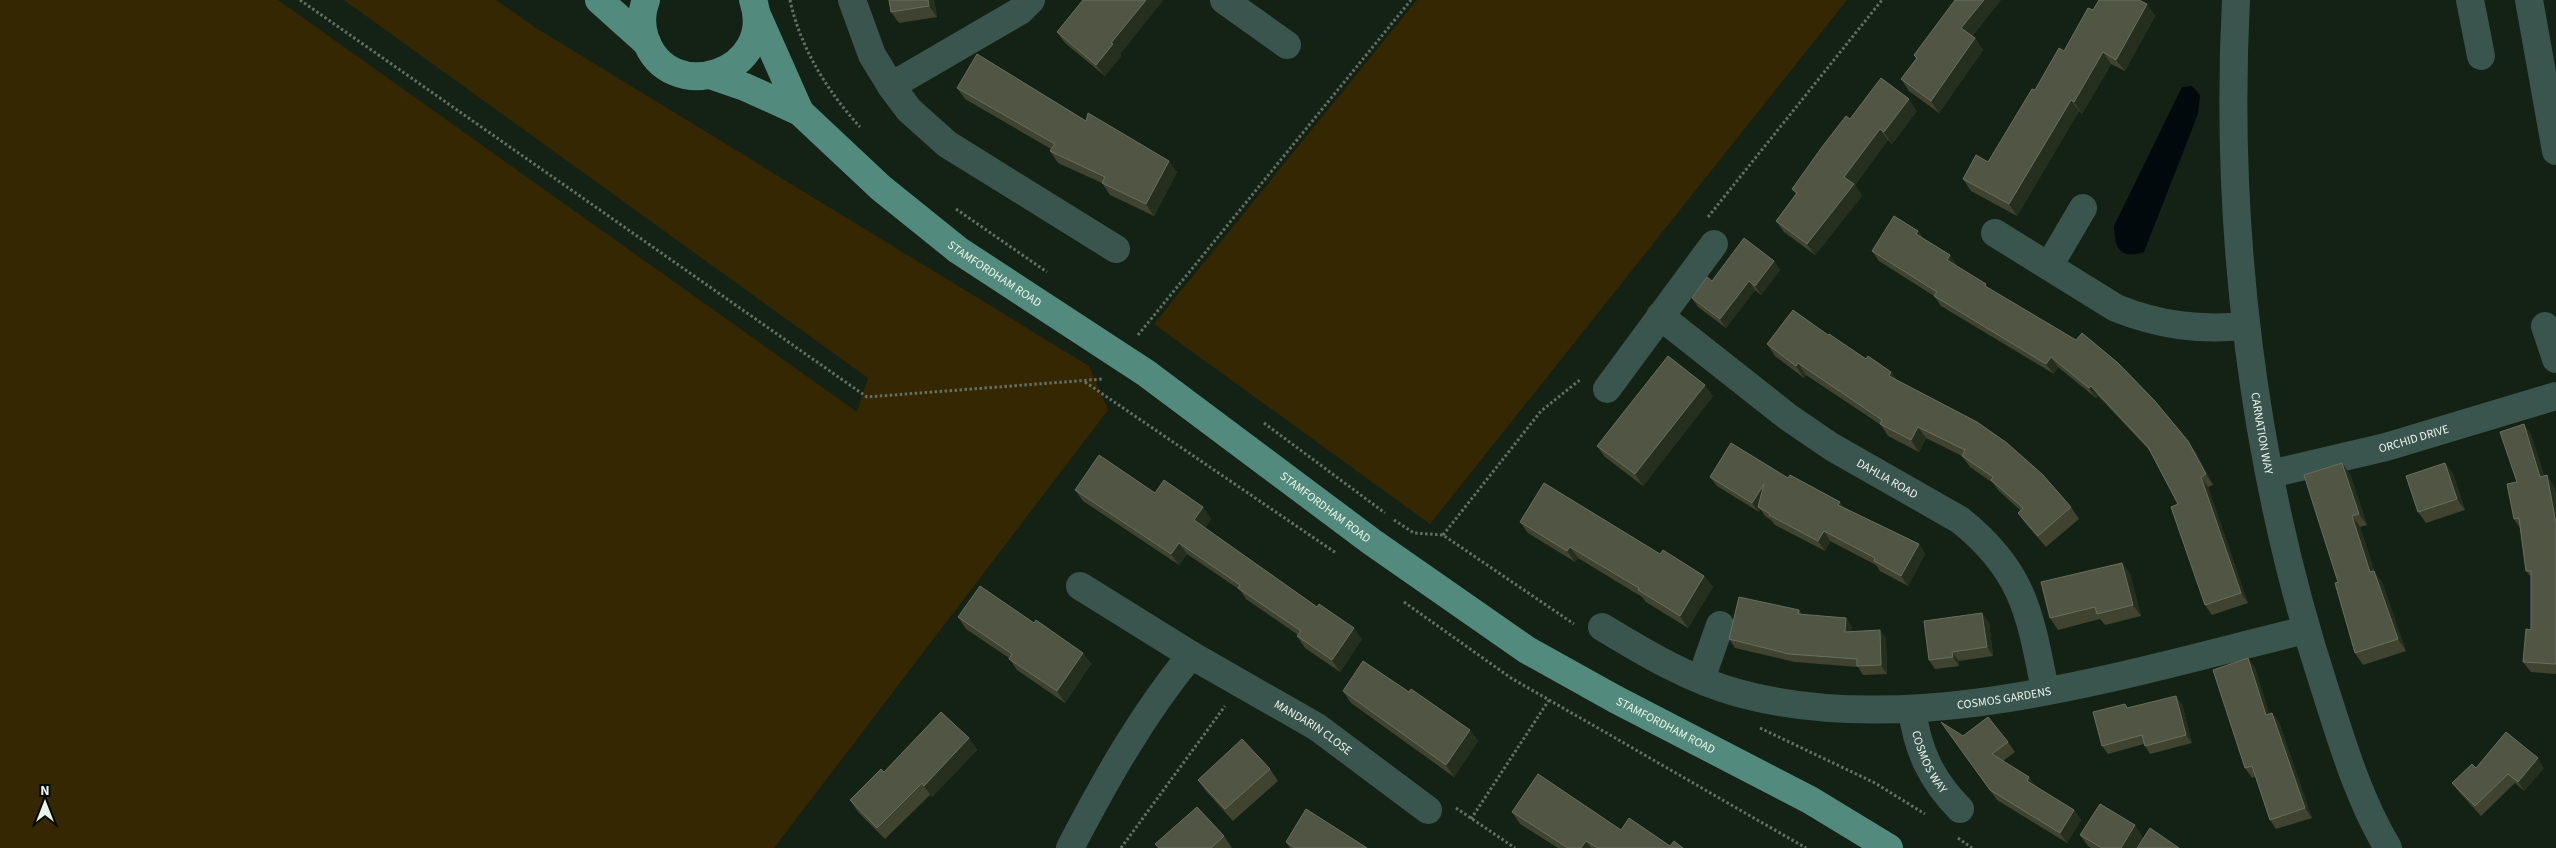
<svg xmlns="http://www.w3.org/2000/svg" width="2556" height="848" font-family="'Source Sans 3',sans-serif">
	<style>
		.green { fill: #352702 }
		.water { fill: #00090c }
		.lines { fill: none; stroke-linecap: round; stroke-linejoin: round }
		.path { stroke: #626f63; stroke-width: 3; stroke-dasharray: 2.5 2.5; stroke-linecap: butt }
		.minor { stroke: #3a554e; stroke-width: 28 }
		.major { stroke: #528b7d; stroke-width: 28 }
		.wall { fill: #3f4330 }
		.shaded-wall { fill: #262e1d }
		.building { fill: #515644; stroke: #696f5e }
		.labels { text-anchor: middle; stroke-width: 4; stroke-linejoin: round; paint-order: stroke }
		.street-label { font-size: 12px; fill: #e9f3e9; stroke: #050a05 }
	</style>
	<rect width="100%" height="100%" fill="#142215"/>
	<path class="green" d="M0,0h278l579,412 11,-34 -524,-378h152l40,28 553,338 19,44 -334,438h-774z
		M1417,0h430l-417,524 -276,-200z"/>
	<path class="water" d="M2192,86l8,9 -2,19 -54,138c-25,8 -29,-4 -30,-26l68,-139z"/>
	<g class="lines">
		<path class="path" d="M300,0l567,397 236,-18
			M790,0c10,47 37,91 70,127
			M956,209l91,63
			M1708,217l174,-217
			M1138,335l273,-335
			M1085,382l251,171
			M1264,423l121,90
			M1394,520l20,13 29,2 131,89
			M1443,535l98,-124 40,-32
			M1404,602l107,76 295,170
			M1760,728l115,55 50,31
			M1456,808l59,40
			M1471,819l78,-119
			M1958,838l14,10
			M1121,848l104,-142"/>
		<g class="minor">
			<path d="M852,0l20,55 19,31 18,24 38,34 169,105"/>
			<path d="M1224,0l63,45"/>
			<path id="s1" d="M2236,0c-12,229 17,468 88,686 18,56 34,112 64,162"/>
			<path d="M2470,0l11,56"/>
			<path d="M2529,0l27,151"/>
			<path d="M891,86l129,-75 11,-11"/>
			<path d="M1995,233l121,75c45,18 83,22 130,18"/>
			<path d="M2049,266l34,-58"/>
			<path id="s2" d="M1660,316l128,101 44,30 128,73c64,51 70,94 85,170"/>
			<path d="M2545,326l11,33"/>
			<path d="M1607,389l107,-145"/>
			<path id="s3" d="M2270,474l116,-27 170,-51"/>
			<path id="s4" d="M1602,627c43,26 88,53 136,66 179,49 392,-21 568,-63"/>
			<path id="s5" d="M1191,655l126,72 111,83"/>
			<path d="M1701,679l19,-54"/>
			<path id="s6" d="M1912,709c5,40 19,71 48,100"/>
			<path d="M1070,848c36,-69 72,-133 121,-193l-111,-69"/>
		</g>
		<g class="major">
			<path d="M599,0l48,43"/>
			<path d="M646,0c-5,12 -5,25 -1,38 24,71 133,34 108,-38"/>
			<path d="M757,15l43,97"/>
			<path id="s7" d="M710,75l35,12 55,25 81,76 77,62 188,123 226,169 155,108 88,49 195,101 79,48"/>
		</g>
	</g>
	<path class="wall" d="M889,0h45l3,17 -38,6 -8,-11z
		M1083,0h80l-43,54 1,2 -16,20 -40,-33 -8,-11z
		M2001,0l-29,36 3,2 8,12 -44,63 -30,-22 -8,-12 15,-20 -2,-4z
		M2147,4l8,12 -30,55 -14,-7 -29,50 -3,-3 -62,105 -46,-25 -8,-12 25,-17 105,-152z
		M957,88l129,33 91,51 -23,44 -44,-21 -8,-12 -44,-20 -8,-12 1,-2 -86,-50z
		M1917,111l-25,33 -4,-4 -33,45 7,11 -47,59 -31,-23 -8,-11 20,-27 -4,-5 58,-70z
		M1918,231l5,7 34,27v1l33,23 205,162 18,34 -5,2 40,116 -36,12 -7,-10 -27,-101 -27,-52 -53,-56 -2,2 -38,-31 -4,7 -113,-68 -7,-10 -55,-35 -7,-10z
		M1774,261l6,9 -19,25 -6,-5 -29,38 -28,-21 -6,-9 20,-17z
		M1828,335l38,24 25,13 6,8 174,127 8,12 -33,28 -20,-23 -8,-11 3,-2 -22,-20 -6,-8 -23,-16 -8,-11 -36,-18 -7,14 -31,-16 -7,-11 -75,-50 -2,3 -29,-22 -8,-12z
		M1713,396l-70,90 -38,-29 -8,-11z
		M2531,434l13,42 10,10 2,10v178l-25,-2 -8,-10 8,-32v-53l-5,-6 -6,-43 -6,-9 3,-37z
		M2342,463l8,11 17,51 -7,2 15,46 7,9 24,69 -43,14 -8,-12 -17,-71z
		M2445,463l8,11 12,36 -39,13 -8,-11z
		M1710,477l78,1 52,24 4,6 75,36 6,10 -17,32 -28,-15 -4,-6 -46,-24 -5,10 -50,-26 -3,-4 -7,-5 -5,-7 -1,3 -42,-26z
		M1075,490l80,3 48,14 8,12 -6,9 157,111 -22,33 -35,-24 -8,-12 1,-1 -52,-36 -6,-9 -53,-36 -8,11 -96,-64z
		M1520,522l140,32 44,22 9,11 -25,41 -42,-26 -4,-5 -64,-39 -3,4 -47,-29z
		M2122,563l8,11 11,42 -36,9 -5,-6 -42,11 -8,-12z
		M1799,610l3,5 44,3 6,9 -1,5 35,6 1,36 -24,1 -5,-8 -63,-5 -60,-14 -6,-9z
		M958,617l76,6 49,30 8,11 -26,39 -48,-33 -8,-12 -43,-29z
		M1989,622l4,34 -34,5v5l-24,3 -6,-9z
		M2248,658l7,10 14,46 3,-1 7,9 33,96 -36,11 -6,-9 -14,-44 -4,2 -7,-10z
		M1343,691l127,39 8,11 -24,36 -103,-74z
		M2182,704l10,39 -42,11 -6,-10 -36,10 -6,-8 26,-38z
		M1941,722l22,14 45,6 7,10 -12,9 26,16 7,10 38,23 7,10 -14,23 -70,-43z
		M969,738l8,12 -45,47 -2,-2 -45,44 -27,-27 -8,-12 34,-28z
		M2476,768h68l-20,23 -9,-8 -34,33 -22,-24 -7,-9z
		M1270,769l8,12 -45,40 -27,-30 -8,-11z
		M1512,812l109,18 49,16 13,2h-125l-38,-24z
		M2080,835l63,2 -7,11h-45l-3,-2z
		M1224,836l8,12h-74l-3,-4z
		M1286,842l81,6h-77z"/>
	<path class="shaded-wall" d="M928,0h6l3,17 -8,-11z
		M1146,0h17l-43,54 1,2 -16,20 -9,-11 15,-22z
		M1984,0h17l-32,39 -8,-11z
		M2147,4l8,12 -30,55 -9,-11z
		M1975,38l8,12 -44,63 -8,-12z
		M2103,52l8,12 -29,50 -8,-12z
		M1909,99l8,12 -25,33 -8,-12z
		M2071,100l8,11 -62,105 -8,-12z
		M1880,129l8,11 -33,45 7,11 -47,59 -8,-11 37,-67z
		M1169,161l8,11 -23,44 -8,-12z
		M1918,231l7,10 -9,-7z
		M1950,255l7,10 -3,5 -7,-10z
		M1774,261l6,9 -19,25 -6,-9z
		M1749,281l6,9 -29,38 -6,-9z
		M2051,357l7,10 -4,7 -8,-10z
		M1798,363l8,12 -2,3 -8,-12z
		M1891,372l9,12 -11,-8z
		M1705,385l8,11 -70,90 -8,-12z
		M2091,386l7,10 -2,2 -7,-10z
		M2524,424l7,10 17,53 -8,-10z
		M1918,427l8,11 -7,14 -8,-12z
		M2188,441l7,10 18,34 -7,-11z
		M2342,463l8,11 17,51 -8,-11z
		M2445,463l8,11 12,36 -8,-11z
		M2547,475l7,11 2,10v27z
		M2201,477l7,10 40,116 -7,-10z
		M1764,484l-6,23 2,2 -1,3 -7,-9z
		M1840,502l6,9 -8,-6z
		M1203,507l8,12 -9,13 -8,-12z
		M2352,516l8,11 15,46 7,9 24,69 -8,-12 -28,-67z
		M1824,531l6,10 -5,10 -7,-10z
		M1179,543l8,11 -8,11 -8,-11z
		M1919,544l6,10 -17,32 -7,-10z
		M1570,547l8,11 -3,4 -8,-11z
		M2122,563l8,11 11,42 -8,-11z
		M1704,576l9,11 -25,41 -8,-12z
		M1982,613l7,9 4,34 -6,-9z
		M1846,618l6,9 -1,14 -6,-9z
		M1354,628l8,11 -22,33 -8,-12z
		M1880,630l6,8 1,36 -6,-9z
		M1952,652l7,9v5l-6,-9z
		M1083,653l8,11 -26,39 -8,-12z
		M2248,658l7,10 18,56 -7,-9z
		M2176,696l6,8 10,39 -6,-8z
		M2272,713l7,9 33,96 -7,-10z
		M1470,730l8,11 -24,36 -8,-12z
		M969,738l8,12 -45,47 -8,-11z
		M2538,758l6,10 -20,23 -6,-9z
		M2029,777l7,10 -9,-6z
		M2074,810l7,10 -14,23 -7,-10z
		M2135,825l8,12 -7,11h-15z
		M1586,841l5,7h-10z"/>
	<path class="building" d="M889,0h39l1,6 -38,6z
		M1083,0h63l-35,43 2,1 -17,21 -39,-33z
		M1955,0h29l-23,28 14,10 -44,63 -30,-22 16,-21 -3,-3z
		M2099,0h40l8,4 -31,56 -13,-8 -29,50 -3,-2 -62,104 -46,-25 13,-24 12,7 44,-73 3,1 24,-42 5,3 24,-43 5,2z
		M977,54l109,67 2,-8 81,48 -23,43 -44,-21 3,-6 -55,-26 5,-7 -98,-56z
		M1881,78l28,21 -25,33 -4,-3 -36,48 10,7 -47,60 -31,-23 21,-28 -5,-4 30,-42 24,-31 4,3z
		M1894,216l24,15 -2,3 34,21 -3,5 39,24 -1,2 91,54 6,-7 36,30 36,37 34,41 18,33 -5,3 40,116 -36,12 -34,-98 7,-3 -30,-57 -57,-61 -2,2 -38,-31 -5,7 -112,-68 3,-4 -65,-41z
		M1744,238l30,23 -19,25 -6,-5 -29,38 -28,-21 15,-21 5,4z
		M1793,310l35,25 1,-1 37,25 2,-3 23,16 -2,4 88,46 30,21 36,32 28,32 -33,29 -20,-23 5,-5 -32,-28 2,-3 -31,-21 3,-6 -47,-23 -7,13 -31,-16 2,-4 -84,-57 -2,3 -29,-22z
		M1668,356l37,29 -70,89 -38,-28z
		M2524,424l16,53 7,-2 9,48v141l-33,-2 3,-33 5,1v-59h-5l-7,-53 -5,1 -7,-35 10,-2 -17,-50z
		M1731,443l57,35 2,-3 50,27 -2,3 81,39 -18,32 -27,-15 1,-3 -51,-27 -6,10 -49,-26 1,-1 -12,-7 6,-23 -12,19 -42,-26z
		M1099,455l56,38 9,-13 39,27 -9,13 123,87 2,-3 35,24 -22,32 -35,-24 4,-5 -63,-43 2,-3 -61,-42 -8,11 -96,-64z
		M2342,463l17,51 -7,2 18,56 4,-1 24,68 -43,14 -20,-70 3,-1 -34,-107z
		M2445,463l12,36 -39,13 -12,-36z
		M1544,483l116,71 3,-4 41,26 -24,40 -42,-26 1,-2 -69,-41 -3,4 -47,-29z
		M2122,563l11,42 -36,9 -2,-7 -45,11 -9,-36z
		M980,586l54,37 2,-3 47,33 -26,38 -48,-32 3,-5 -54,-37z
		M1739,597l60,13 -1,4 48,4 -1,14 35,-2 1,35 -24,1v-7l-68,-5 -60,-15z
		M1982,613l5,34 -35,5 1,5 -24,3 -5,-39z
		M2248,658l18,57 6,-2 33,95 -35,12 -18,-54 -7,2 -32,-98z
		M1363,661l46,31 2,-3 59,41 -24,35 -103,-74z
		M2176,696l10,39 -41,11 -3,-11 -40,11 -9,-34 32,-8 2,4z
		M941,712l28,26 -45,48 -2,-3 -45,45 -27,-28 31,-31 3,3z
		M1988,717l20,25 -16,12 37,23 -2,4 47,29 -14,23 -70,-43 -49,-68 22,14z
		M2506,732l32,26 -20,24 -10,-8 -33,32 -23,-23 20,-19 4,4z
		M1242,739l28,30 -45,40 -27,-29z
		M1538,774l83,56 8,-12 41,28 4,-5 9,7h-85l-12,-7 -5,7h-13l-56,-36z
		M2100,804l35,21 -14,23h-19l-22,-13z
		M1197,807l27,29 -13,12h-52l-4,-4z
		M1306,809l61,39h-72l-9,-6z
		M2150,828l29,20h-42z"/>
	<g class="labels">
		<g class="street-label">
			<text dy="4" stroke="none"><textPath href="#s7" startOffset="351">STAMFORDHAM ROAD</textPath></text>
			<text dy="4" stroke="none"><textPath href="#s1" startOffset="435">CARNATION WAY</textPath></text>
			<text dy="4" stroke="none"><textPath href="#s3" startOffset="148">ORCHID DRIVE</textPath></text>
			<text dy="4" stroke="none"><textPath href="#s2" startOffset="280">DAHLIA ROAD</textPath></text>
			<text dy="4" stroke="none"><textPath href="#s7" startOffset="756">STAMFORDHAM ROAD</textPath></text>
			<text dy="4" stroke="none"><textPath href="#s4" startOffset="420">COSMOS GARDENS</textPath></text>
			<text dy="4" stroke="none"><textPath href="#s7" startOffset="1161">STAMFORDHAM ROAD</textPath></text>
			<text dy="4" stroke="none"><textPath href="#s5" startOffset="142">MANDARIN CLOSE</textPath></text>
			<text dy="4" stroke="none"><textPath href="#s6" startOffset="56">COSMOS WAY</textPath></text>
		</g>
	</g>
	<g transform="translate(45 803)" stroke="#050a05" stroke-width="4" paint-order="stroke">
	<path d="M0-4L9 19L0 12L-9 19Z" fill="#e9f3e9"/>
	<text y="-8" font-size="14" font-weight="bold" text-anchor="middle" fill="#e9f3e9">N</text>
	</g>
</svg>
